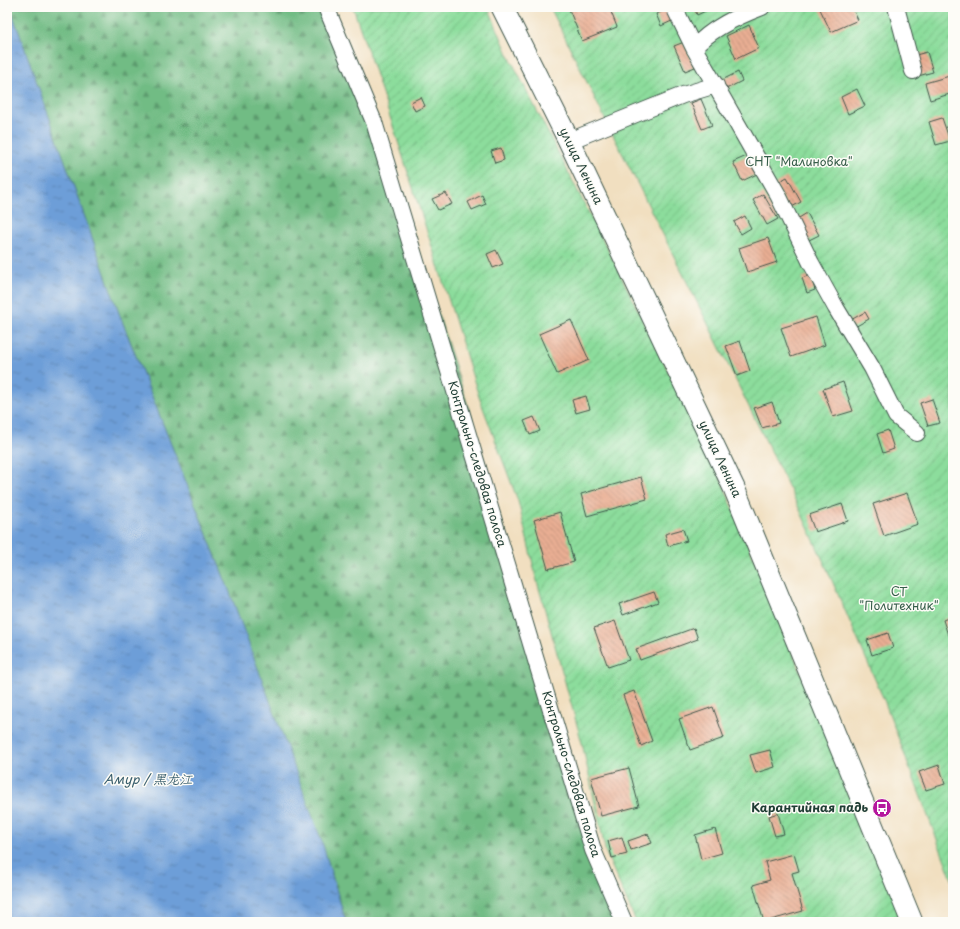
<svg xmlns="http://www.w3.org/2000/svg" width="960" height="929" font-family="'Playpen Sans','LXGW WenKai TC',sans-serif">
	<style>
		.forest { fill: url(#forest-firs); stroke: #487c5c }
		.garden { fill: url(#garden-furrows); stroke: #568d68 }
		.water { fill: url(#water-ripples); stroke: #466e86 }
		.building { fill: url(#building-back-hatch) }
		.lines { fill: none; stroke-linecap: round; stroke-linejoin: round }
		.minor-casing { stroke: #3e5549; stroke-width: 18 }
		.tertiary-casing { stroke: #3e5549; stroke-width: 23 }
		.minor { stroke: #fff; stroke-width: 16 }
		.tertiary { stroke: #fff; stroke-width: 21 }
		.labels { text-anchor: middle; stroke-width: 3; stroke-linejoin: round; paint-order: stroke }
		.park-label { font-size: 12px; fill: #355d49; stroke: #fdfcf7 }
		.street-label { font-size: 12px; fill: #1f3d34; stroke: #fdfcf7 }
		.poi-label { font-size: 12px; font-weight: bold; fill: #1f3d34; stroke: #fdfcf7; text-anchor: end }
		.water-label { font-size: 13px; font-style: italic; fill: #3a5f6d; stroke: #fdfcf7 }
	</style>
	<defs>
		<pattern id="forest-firs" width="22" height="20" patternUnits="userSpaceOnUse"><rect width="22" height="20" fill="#71bc84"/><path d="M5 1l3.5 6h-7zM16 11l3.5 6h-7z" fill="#5c9a6d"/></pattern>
		<pattern id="garden-furrows" width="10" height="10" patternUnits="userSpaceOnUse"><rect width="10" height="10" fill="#8cdd9c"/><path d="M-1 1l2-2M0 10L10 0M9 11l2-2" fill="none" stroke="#72b480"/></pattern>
		<pattern id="water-ripples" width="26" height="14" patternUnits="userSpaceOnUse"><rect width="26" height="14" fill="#6d9ed8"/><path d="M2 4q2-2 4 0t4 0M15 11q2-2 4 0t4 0" fill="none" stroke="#5982b0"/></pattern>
		<pattern id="building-back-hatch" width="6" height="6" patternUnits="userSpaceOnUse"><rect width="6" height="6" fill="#e9ae93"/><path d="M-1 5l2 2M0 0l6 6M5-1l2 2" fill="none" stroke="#bc8f79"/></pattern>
	</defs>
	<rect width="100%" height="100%" fill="#fdfcf7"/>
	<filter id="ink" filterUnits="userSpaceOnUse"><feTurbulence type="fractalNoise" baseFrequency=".025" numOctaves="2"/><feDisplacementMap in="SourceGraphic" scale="8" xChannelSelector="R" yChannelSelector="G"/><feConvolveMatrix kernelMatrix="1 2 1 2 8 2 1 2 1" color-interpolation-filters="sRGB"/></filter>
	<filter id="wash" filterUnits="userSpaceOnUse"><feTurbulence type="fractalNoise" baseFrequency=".012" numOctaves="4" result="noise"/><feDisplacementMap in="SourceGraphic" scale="16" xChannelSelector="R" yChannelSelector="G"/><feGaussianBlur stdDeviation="0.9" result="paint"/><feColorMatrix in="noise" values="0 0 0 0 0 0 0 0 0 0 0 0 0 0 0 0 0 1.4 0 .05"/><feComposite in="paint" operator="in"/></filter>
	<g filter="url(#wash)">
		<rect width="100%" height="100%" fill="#f1dfc0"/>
		<path class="forest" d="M10,7h321l58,156 81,249 72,255 75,255h-271l-23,-77 -94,-255 -109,-274z"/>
		<path class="garden" d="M353,7h135l20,47 108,212 102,206 186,450h-268l-30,-69 -24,-110 -45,-162 -19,-80 -39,-104 -44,-141 -43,-133z
			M550,7h403v875l-69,-182 -57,-131 -28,-61 -89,-180 -106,-211z"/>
		<path class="water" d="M7,7h3l110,309 109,274 94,255 23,77h-339z"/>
		<g id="blocks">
			<path class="building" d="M568,7h41l8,20 -35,14z
				M694,7h20l-17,8z
				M819,7h33l6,13 -27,12z
				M671,8l5,11 -15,7 -5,-12z
				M749,25l10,23 -23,11 -10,-23z
				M684,42l11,25 -10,4 -11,-25z
				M927,52l6,20 -15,4 -6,-20z
				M738,72l4,9 -18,9 -4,-9z
				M953,75v18l-23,7 -5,-17z
				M857,89l8,17 -17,8 -7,-17z
				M421,97l4,9 -10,5 -4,-9z
				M701,99l11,26 -10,4 -11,-26z
				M942,118l8,23 -14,4 -7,-23z
				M501,148l3,12 -9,3 -4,-12z
				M749,155l8,19 -15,7 -9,-19z
				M787,177l14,25 -13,7 -13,-25z
				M446,193l6,11 -14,6 -6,-11z
				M763,194l15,25 -11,6 -14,-25z
				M482,195l4,9 -14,6 -4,-8z
				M807,213l12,22 -14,7 -11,-21z
				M745,216l6,12 -10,6 -7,-12z
				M768,238l9,24 -30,10 -8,-24z
				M496,250l7,14 -10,4 -6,-14z
				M810,275l5,15 -8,3 -5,-15z
				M865,312l4,7 -16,9 -4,-7z
				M816,317l9,28 -34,12 -10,-29z
				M571,320l18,40 -32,14 -18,-40z
				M740,341l10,30 -13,5 -11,-30z
				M843,382l10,29 -20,6 -10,-28z
				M586,396l4,13 -14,4 -4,-13z
				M932,399l8,24 -12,3 -8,-23z
				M772,402l7,21 -17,5 -8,-20z
				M534,417l6,14 -10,4 -6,-14z
				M888,430l6,19 -11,4 -6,-19z
				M641,477l6,22 -60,17 -6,-22z
				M907,493l11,31 -34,12 -11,-32z
				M842,504l6,17 -33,11 -6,-17z
				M560,512l14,50 -26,7 -14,-49z
				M683,529l4,12 -19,5 -3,-12z
				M654,592l4,10 -35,13 -4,-11z
				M953,616v18l-5,1 -5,-15z
				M615,621l14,39 -21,7 -14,-39z
				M694,628l4,11 -58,21 -4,-11z
				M888,633l5,15 -21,7 -5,-15z
				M634,691l18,50 -11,5 -18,-51z
				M713,707l11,31 -34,12 -11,-31z
				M770,750l5,17 -19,6 -6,-18z
				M939,765l6,19 -19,6 -7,-18z
				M629,768l10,38 -38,10 -10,-38z
				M778,813l6,21 -9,2 -6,-20z
				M715,829l7,24 -21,6 -6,-24z
				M648,834l4,9 -21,7 -3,-9z
				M622,837l5,17 -15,4 -4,-17z
				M794,854l5,17 -7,2 11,38 -39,11 -11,-37 17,-5 -5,-18z"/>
		</g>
	</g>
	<g filter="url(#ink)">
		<use href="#blocks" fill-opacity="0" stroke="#3e5549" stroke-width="1"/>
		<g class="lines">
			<defs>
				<path id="minor" d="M326,7l48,115 219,728 31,72
					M674,7l20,41 84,147 33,68 25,45 36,60 24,48 21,17
					M896,7l17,64
					M694,48c17,-20 44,-32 68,-41
					M569,141l114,-46 33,-10"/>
				<path id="tertiary" d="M502,7l67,134 165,347 178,434"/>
			</defs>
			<use href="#minor" class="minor-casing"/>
			<use href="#tertiary" class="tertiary-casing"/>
			<use href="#minor" class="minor"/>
			<use href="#tertiary" class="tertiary"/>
		</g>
	</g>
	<defs>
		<symbol id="bus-disc" viewBox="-11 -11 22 22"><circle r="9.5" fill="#b5179e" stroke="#fdfcf7"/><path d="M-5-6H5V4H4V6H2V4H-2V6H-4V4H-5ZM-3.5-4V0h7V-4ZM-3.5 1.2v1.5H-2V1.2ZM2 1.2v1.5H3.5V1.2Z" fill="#fff"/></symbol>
	</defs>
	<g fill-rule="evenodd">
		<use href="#bus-disc" x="871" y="797" width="22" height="22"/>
	</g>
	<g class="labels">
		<g class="park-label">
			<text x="799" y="166">СНТ "Малиновка"</text>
			<text x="899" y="596">СТ<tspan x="899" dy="14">"Политехник"</tspan></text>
		</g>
		<g class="street-label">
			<text transform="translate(581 166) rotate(64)" y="4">улица Ленина</text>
			<text transform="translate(720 459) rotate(65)" y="4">улица Ленина</text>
			<text transform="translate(477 464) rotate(73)" y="4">Контрольно-следовая полоса</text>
			<text transform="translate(571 774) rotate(73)" y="4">Контрольно-следовая полоса</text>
		</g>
		<g class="poi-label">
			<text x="868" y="812">Карантийная падь</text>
		</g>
		<g class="water-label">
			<text x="148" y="784">Амур / 黑龙江</text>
		</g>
	</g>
	<rect width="960" height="929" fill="none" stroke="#fdfcf7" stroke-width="24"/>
</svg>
